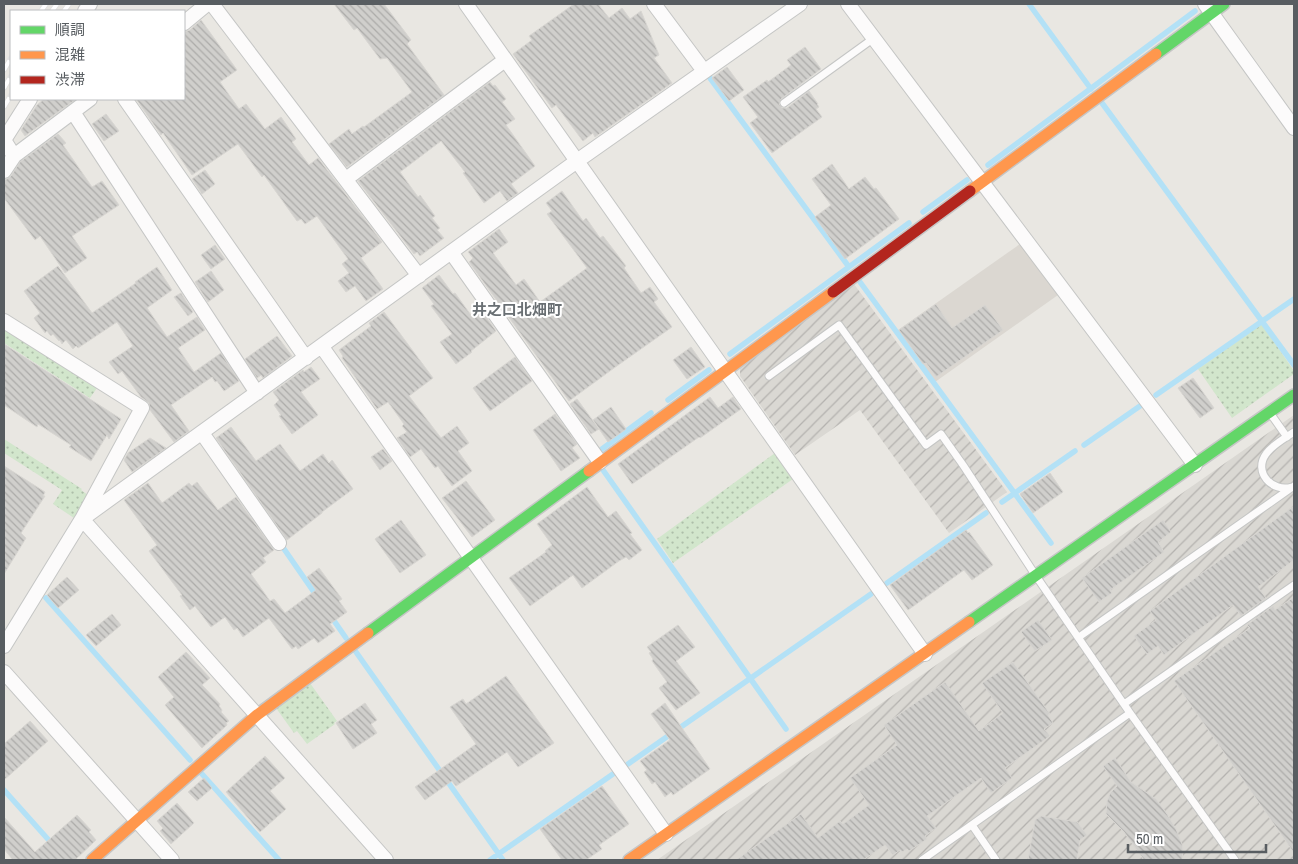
<svg xmlns="http://www.w3.org/2000/svg" width="1298" height="864" font-family="'Archivo Narrow','Noto Sans JP',sans-serif">
	<style>
		.industrial { fill: url(#industrial-furrows) }
		.education { fill: #dbd7d1 }
		.grass { fill: url(#grass-dots) }
		.lines { fill: none; stroke-linecap: round; stroke-linejoin: round }
		.stream { stroke: #b3e1f6; stroke-width: 5.5 }
		.building { fill: url(#building-back-hatch); stroke: #d8d6d2 }
		.lane-casing { stroke: #c5c6c5; stroke-width: 9 }
		.street-casing { stroke: #c5c6c5; stroke-width: 16 }
		.fast-casing { stroke: #c6c6c6; stroke-width: 14 }
		.slow-casing { stroke: #c6c6c6; stroke-width: 14 }
		.jam-casing { stroke: #c6c6c6; stroke-width: 14 }
		.lane { stroke: #fcfbfb; stroke-width: 7 }
		.street { stroke: #fcfbfb; stroke-width: 14 }
		.fast { stroke: #63d668; stroke-width: 11 }
		.slow { stroke: #ff974d; stroke-width: 11 }
		.jam { stroke: #b3261e; stroke-width: 11 }
		.rail-casing { stroke: #e1e1e0; stroke-width: 5.5 }
		.rail { stroke: #fff; stroke-width: 4; stroke-dasharray: 11; stroke-linecap: butt }
		.labels { text-anchor: middle; stroke-width: 4; stroke-linejoin: round; paint-order: stroke }
		.quarter-label { font-size: 15px; font-weight: bold; fill: #696f73; stroke: #fff }
	</style>
	<defs>
		<pattern id="industrial-furrows" width="10" height="10" patternUnits="userSpaceOnUse" patternTransform="scale(1.25)"><rect width="10" height="10" fill="#dad8d3"/><path d="M-1 1l2-2M0 10L10 0M9 11l2-2" fill="none" stroke="#b4b2af"/></pattern>
		<pattern id="grass-dots" width="8" height="8" patternUnits="userSpaceOnUse" patternTransform="scale(1.25)"><rect width="8" height="8" fill="#d2e6cc"/><path d="M2 2h.1M6 6h.1" fill="none" stroke="#adbea9" stroke-width="1.8" stroke-linecap="round"/></pattern>
		<pattern id="building-back-hatch" width="6" height="6" patternUnits="userSpaceOnUse" patternTransform="scale(1.25)"><rect width="6" height="6" fill="#d0cfcc"/><path d="M-1 5l2 2M0 0l6 6M5-1l2 2" fill="none" stroke="#acaba9"/></pattern>
	</defs>
	<rect width="100%" height="100%" fill="#e9e7e2"/>
	<path class="industrial" d="M854,284l153,208 -58,41 -89,-123 -65,45 -55,-79v-8z
		M1294,415v445h-637z"/>
	<path class="education" d="M1020,244l38,51 -123,87 -37,-52z"/>
	<path class="grass" d="M1262,324l32,47v3l-62,44 -34,-49z
		M4,328l93,60 -7,10 -86,-55z
		M4,439l78,50 -1,1 7,5 -14,23 -21,-14 9,-14 -58,-37z
		M775,453l18,26 -120,84 -16,-24z
		M310,683l27,38 -3,2 1,1 -28,20 -10,-13 -3,2 -18,-25z"/>
	<g class="lines">
		<path class="stream" d="M1029,4l62,85
			M710,78l139,189
			M1102,103l192,262
			M988,165l207,-154
			M923,212l44,-32
			M860,282l191,261
			M730,354l179,-131
			M1156,395l138,-96
			M668,400l41,-30
			M1084,445l56,-39
			M602,449l49,-36
			M603,470l183,259
			M1002,502l73,-51
			M282,546l36,52
			M887,583l99,-70
			M46,598l144,162
			M330,615l16,23
			M356,652l147,208
			M628,764l243,-170
			M202,774l77,86
			M4,790l50,56
			M490,860l123,-86"/>
	</g>
	<path class="building" d="M334,4h50l27,36 -4,4 37,51 -97,72 -18,-23 20,-15 3,5 11,-8 1,1 48,-35 -25,-34 -7,1 -23,-31 -3,2z
		M574,4h24l11,14 13,-10 8,11 11,-8 18,44 -5,3 18,25 -77,54 -2,-4 -10,8 -27,-36 -4,3 -39,-54 19,-14 -3,-4z
		M201,20l36,50 -17,12 19,27 7,-5 19,25 16,-12 15,22 -4,3 17,23 9,-7 64,84 -21,16 22,31 -17,12 -11,-15 -9,6 -8,-11 11,-8 -7,-9 6,-5 -31,-43 -12,8 -4,-5 -4,2 -33,-46 -2,2 -24,-33 -46,31 -29,-42 -2,2 -25,-36h48v-67l6,-2z
		M805,47l16,22 -40,30 -2,5 3,4h5l22,-17 9,13h-1l2,3 -3,2 6,8 -50,36 -22,-30 8,-6 -15,-20 24,-17 1,2 23,-17 -4,-5z
		M727,67l17,23 -15,11 -17,-23z
		M490,82l3,4 2,-1 11,14 -4,3 13,17 -9,6 29,41 -24,18 7,9 -11,8 -7,-10 -16,12 -21,-30 2,-1 -24,-31 -41,31 18,25 2,-2 15,21 -3,2 8,10 -3,2 7,8 -24,18 -3,-4 -3,2 -56,-73z
		M44,99h32l-51,37 -4,-6 16,-25z
		M106,114l13,17 -15,10 -12,-17z
		M58,134l8,9 -3,2 29,42 10,-6 17,24 -47,31 15,22 -22,15 -25,-37 -5,4 -31,-42v-18l3,-1 4,-3 9,-14z
		M832,164l17,25 16,-12 9,12 2,-1 23,31 -54,40 -30,-42 16,-12 -19,-26z
		M205,170l10,14 -13,10 -10,-15z
		M562,191l21,30 3,-3 14,20 3,-2 23,30 -2,2 17,25 9,-6 8,12 -4,3 18,25 -58,41 -45,33 -100,-139 4,-4 -5,-6 31,-23 9,13 -15,11 23,32 8,-6 16,23 47,-34 -40,-54 5,-3 -6,-8z
		M215,245l10,14 -14,10 -10,-14z
		M58,266l34,47 44,-30 -1,-1 22,-15 15,23 -25,18 20,29 30,-20 8,13 -27,18 16,24 27,-19 18,28 -15,10 -7,-10 -2,1 -3,-5 -41,28 18,26 -15,11 -24,-32 -1,-7 -8,-6 -19,-26 -4,3 -9,-12 24,-16 -16,-24 -39,26 -2,-2 -3,3 -7,-9 -4,4 -2,-4 -1,1 -6,-7 -2,2 -4,-5 -2,2 -11,-15 6,-5 -16,-22z
		M211,271l13,19 -16,12 -13,-20z
		M439,275l14,19 2,-1 18,25 9,-7 14,20 -25,20 1,1 -16,12 -16,-22 12,-8 -21,-28 3,-2 -12,-16z
		M181,293l12,19 -5,4 -14,-19z
		M936,304l16,24 33,-23 18,25 -67,47 -10,-14 -3,1 -24,-34z
		M384,312l49,66 -24,18 32,42 16,-12 12,17 -11,8 14,20 -20,15 -14,-20 -3,2 -14,-19 -11,8 -13,-19 10,-6 -5,-6 2,-2 -16,-22 -11,7 -35,-51 1,-2 -4,-6 32,-24 -2,-3z
		M277,336l15,20 -29,22 -2,-3 -4,3 -12,-19z
		M4,344l117,75 -12,20 -2,-4 -16,26 -22,-14 2,-2 -33,-21 -1,3 -33,-22z
		M691,347l14,20 -18,12 -14,-19z
		M515,357l17,24 -42,30 -17,-23z
		M311,367l9,12 -19,13 17,23 -26,19 -13,-18 2,-1 -7,-10 5,-5 -6,-8 30,-22 1,2z
		M1193,378l21,30 -14,10 -22,-30z
		M710,397l8,11 15,-11 8,12 -41,29 -1,-1 -67,47 -14,-20z
		M577,399l22,30 -8,5 -21,-30z
		M611,407l15,22 -18,13 -15,-22z
		M555,414l22,30 -5,4 8,10 -19,13 -28,-41z
		M231,427l25,34 24,-17 20,27 23,-17 6,9 3,-3 21,29 -31,23v1l-35,27 -71,-102z
		M150,438l16,10 -34,24 -8,-12 4,-7z
		M383,449l9,12 -12,9 -9,-13z
		M4,466l41,26 -2,4h2l-24,37 5,5 -22,36z
		M1050,473l13,19 -30,21 -13,-19z
		M466,481l29,39 -23,17 -30,-39z
		M197,482l21,28 18,-13 38,53 -11,8 3,4 -15,12 19,27 4,-2 11,14 31,-23 -9,-13 12,-9 23,31 -3,2 8,11 -17,12 5,7 -17,12 -4,-5 -16,11 -2,-3 -4,3 -23,-31 -26,19 -6,-9 -3,2 -9,-13 -14,10 -16,-21 -5,4 -10,-14 2,-1 -33,-44 8,-6 -33,-45 24,-17 14,20 27,-20 3,3z
		M587,487l21,30 8,-6 16,22 -2,1 12,16 -13,10 -3,-3 -7,4 -37,27 -9,-13 -43,31 -21,-28 37,-26 -1,-1 7,-6 -15,-21z
		M1294,506v54l-36,27 8,11 -25,18 -8,-11 -69,50 -6,-9 -11,8 -13,-18 22,-16 -6,-9z
		M401,520l25,35 -26,18 -25,-34z
		M1163,520l8,12 -13,10 6,10 -54,38 2,3 -13,9 -17,-24z
		M966,530l2,3 1,-1 24,33 -21,15 -8,-10 -56,40 -18,-25z
		M67,577l12,13 -21,18 -11,-13z
		M1294,597v256l-120,-172 76,-53 -3,-3 26,-19 2,4z
		M112,614l9,11 -25,21 -10,-11z
		M1038,620l14,20 -17,11 -14,-19z
		M678,625l17,22 -19,14 24,32 -24,17 -17,-22 8,-6 -15,-21 1,-2 -4,-6 2,-1 -4,-5z
		M186,652l24,26 -8,7 18,19 -1,2 3,4 -1,2 8,9 -3,2 1,2 -25,23 -37,-43 9,-8 -16,-20z
		M1013,662l37,52 -2,1 5,8 -9,6 6,7 -45,32 7,10 -21,15 -10,-15 -54,38 9,12 -11,8 2,3 -18,12 -2,-2 -5,3 -2,-2 -7,5 -8,-10 -22,15h-127l65,-46 17,24 22,-17 3,3 26,-19 -19,-27 47,-33 -13,-20 61,-43 34,49 24,-18 -21,-30z
		M506,676l48,67 -36,24 -11,-15 -51,34 -4,-5 -27,19 -10,-13 61,-43 -26,-37 13,-8 3,5z
		M365,703l12,17 -6,4 6,9 -24,16 -17,-26z
		M665,703l45,66 -37,26 -2,-3 -6,5 -10,-15 -3,2 -8,-12 3,-2 -7,-9 30,-21 -19,-26z
		M30,721l18,20 -44,39v-36z
		M265,756l20,22 -15,13 16,18 -26,23 -34,-40z
		M1115,758l16,24 25,17 11,15 9,15 6,15 1,6 -1,10h-38l-20,-28 -18,-18 1,-13 3,-8 7,-7 -14,-20z
		M204,778l8,10 -15,13 -9,-9z
		M602,786l27,38 -30,21 3,4 -16,11h-24l-22,-31z
		M177,803l17,20 -23,21 -11,-13 3,-3 -6,-7z
		M77,815l14,15 -2,2 7,8 -21,20h-62l-9,-11v-32l31,35z
		M1041,816l36,6 10,13 -7,5 -3,20h-49l7,-40z"/>
	<g class="lines">
		<defs>
			<path id="lane" d="M784,103l90,-65
				M769,376l70,-51 87,120 15,-11 22,31 73,111 94,137 105,147
				M1270,413l17,24
				M1292,487c-20,6 -39,-15 -26,-33 6,-9 19,-16 28,-22
				M1079,637l215,-151
				M1124,704l170,-119
				M972,825l24,35
				M922,860l208,-147"/>
			<path id="street" d="M212,4l207,272
				M466,4l459,650
				M654,4l50,67
				M848,4l347,461
				M1205,4l89,124
				M85,11l5,-7
				M184,23l23,-19
				M125,99l181,259
				M73,112l184,281
				M14,156l-10,-16 26,-41
				M4,171l10,-15 76,-57
				M346,179l159,-119
				M451,252l149,210
				M4,321l138,87 -60,111 -78,127
				M322,347l344,487
				M202,433l77,110
				M82,519l495,-358 223,-157
				M82,519l304,341
				M4,672l168,188"/>
			<path id="fast" d="M1156,54l68,-50
				M969,622l325,-227
				M368,633l221,-162"/>
			<path id="slow" d="M970,191l186,-137
				M589,471l244,-179
				M92,860l165,-145 111,-82
				M629,860l340,-238"/>
			<path id="jam" d="M833,292l137,-101"/>
		</defs>
		<use href="#lane" class="lane-casing"/>
		<use href="#street" class="street-casing"/>
		<use href="#fast" class="fast-casing"/>
		<use href="#slow" class="slow-casing"/>
		<use href="#jam" class="jam-casing"/>
		<use href="#lane" class="lane"/>
		<use href="#street" class="street"/>
		<use href="#fast" class="fast"/>
		<use href="#slow" class="slow"/>
		<use href="#jam" class="jam"/>
		<defs>
			<path id="rail" d="M41,11l5,-7
				M52,11l5,-7
				M64,11l5,-7
				M4,70l7,-12
				M4,88l7,-12
				M4,107l7,-12"/>
		</defs>
		<use href="#rail" class="rail-casing"/>
		<use href="#rail" class="rail"/>
	</g>
	<g class="labels">
		<g class="quarter-label">
			<text x="517" y="315">井之口北畑町</text>
		</g>
	</g>
	<rect width="1298" height="864" fill="none" stroke="#585d61" stroke-width="10"/>
	<rect x="10" y="10" width="175" height="90" fill="#ffffff" stroke="#bcbec0"/>
	<rect x="20" y="26" width="25" height="8" fill="#63d668" stroke="#bcbec0"/>
	<text x="55" y="35" font-size="15" fill="#585d61">順調</text>
	<rect x="20" y="51" width="25" height="8" fill="#ff974d" stroke="#bcbec0"/>
	<text x="55" y="60" font-size="15" fill="#585d61">混雑</text>
	<rect x="20" y="76" width="25" height="8" fill="#b3261e" stroke="#bcbec0"/>
	<text x="55" y="85" font-size="15" fill="#585d61">渋滞</text>
	<path d="M1128 844v8h138v-8" fill="none" stroke="#585d61" stroke-width="2.5"/>
	<text x="1136" y="844" font-size="15" fill="#585d61" stroke="#ffffff" stroke-width="4" paint-order="stroke">50 m</text>
</svg>
